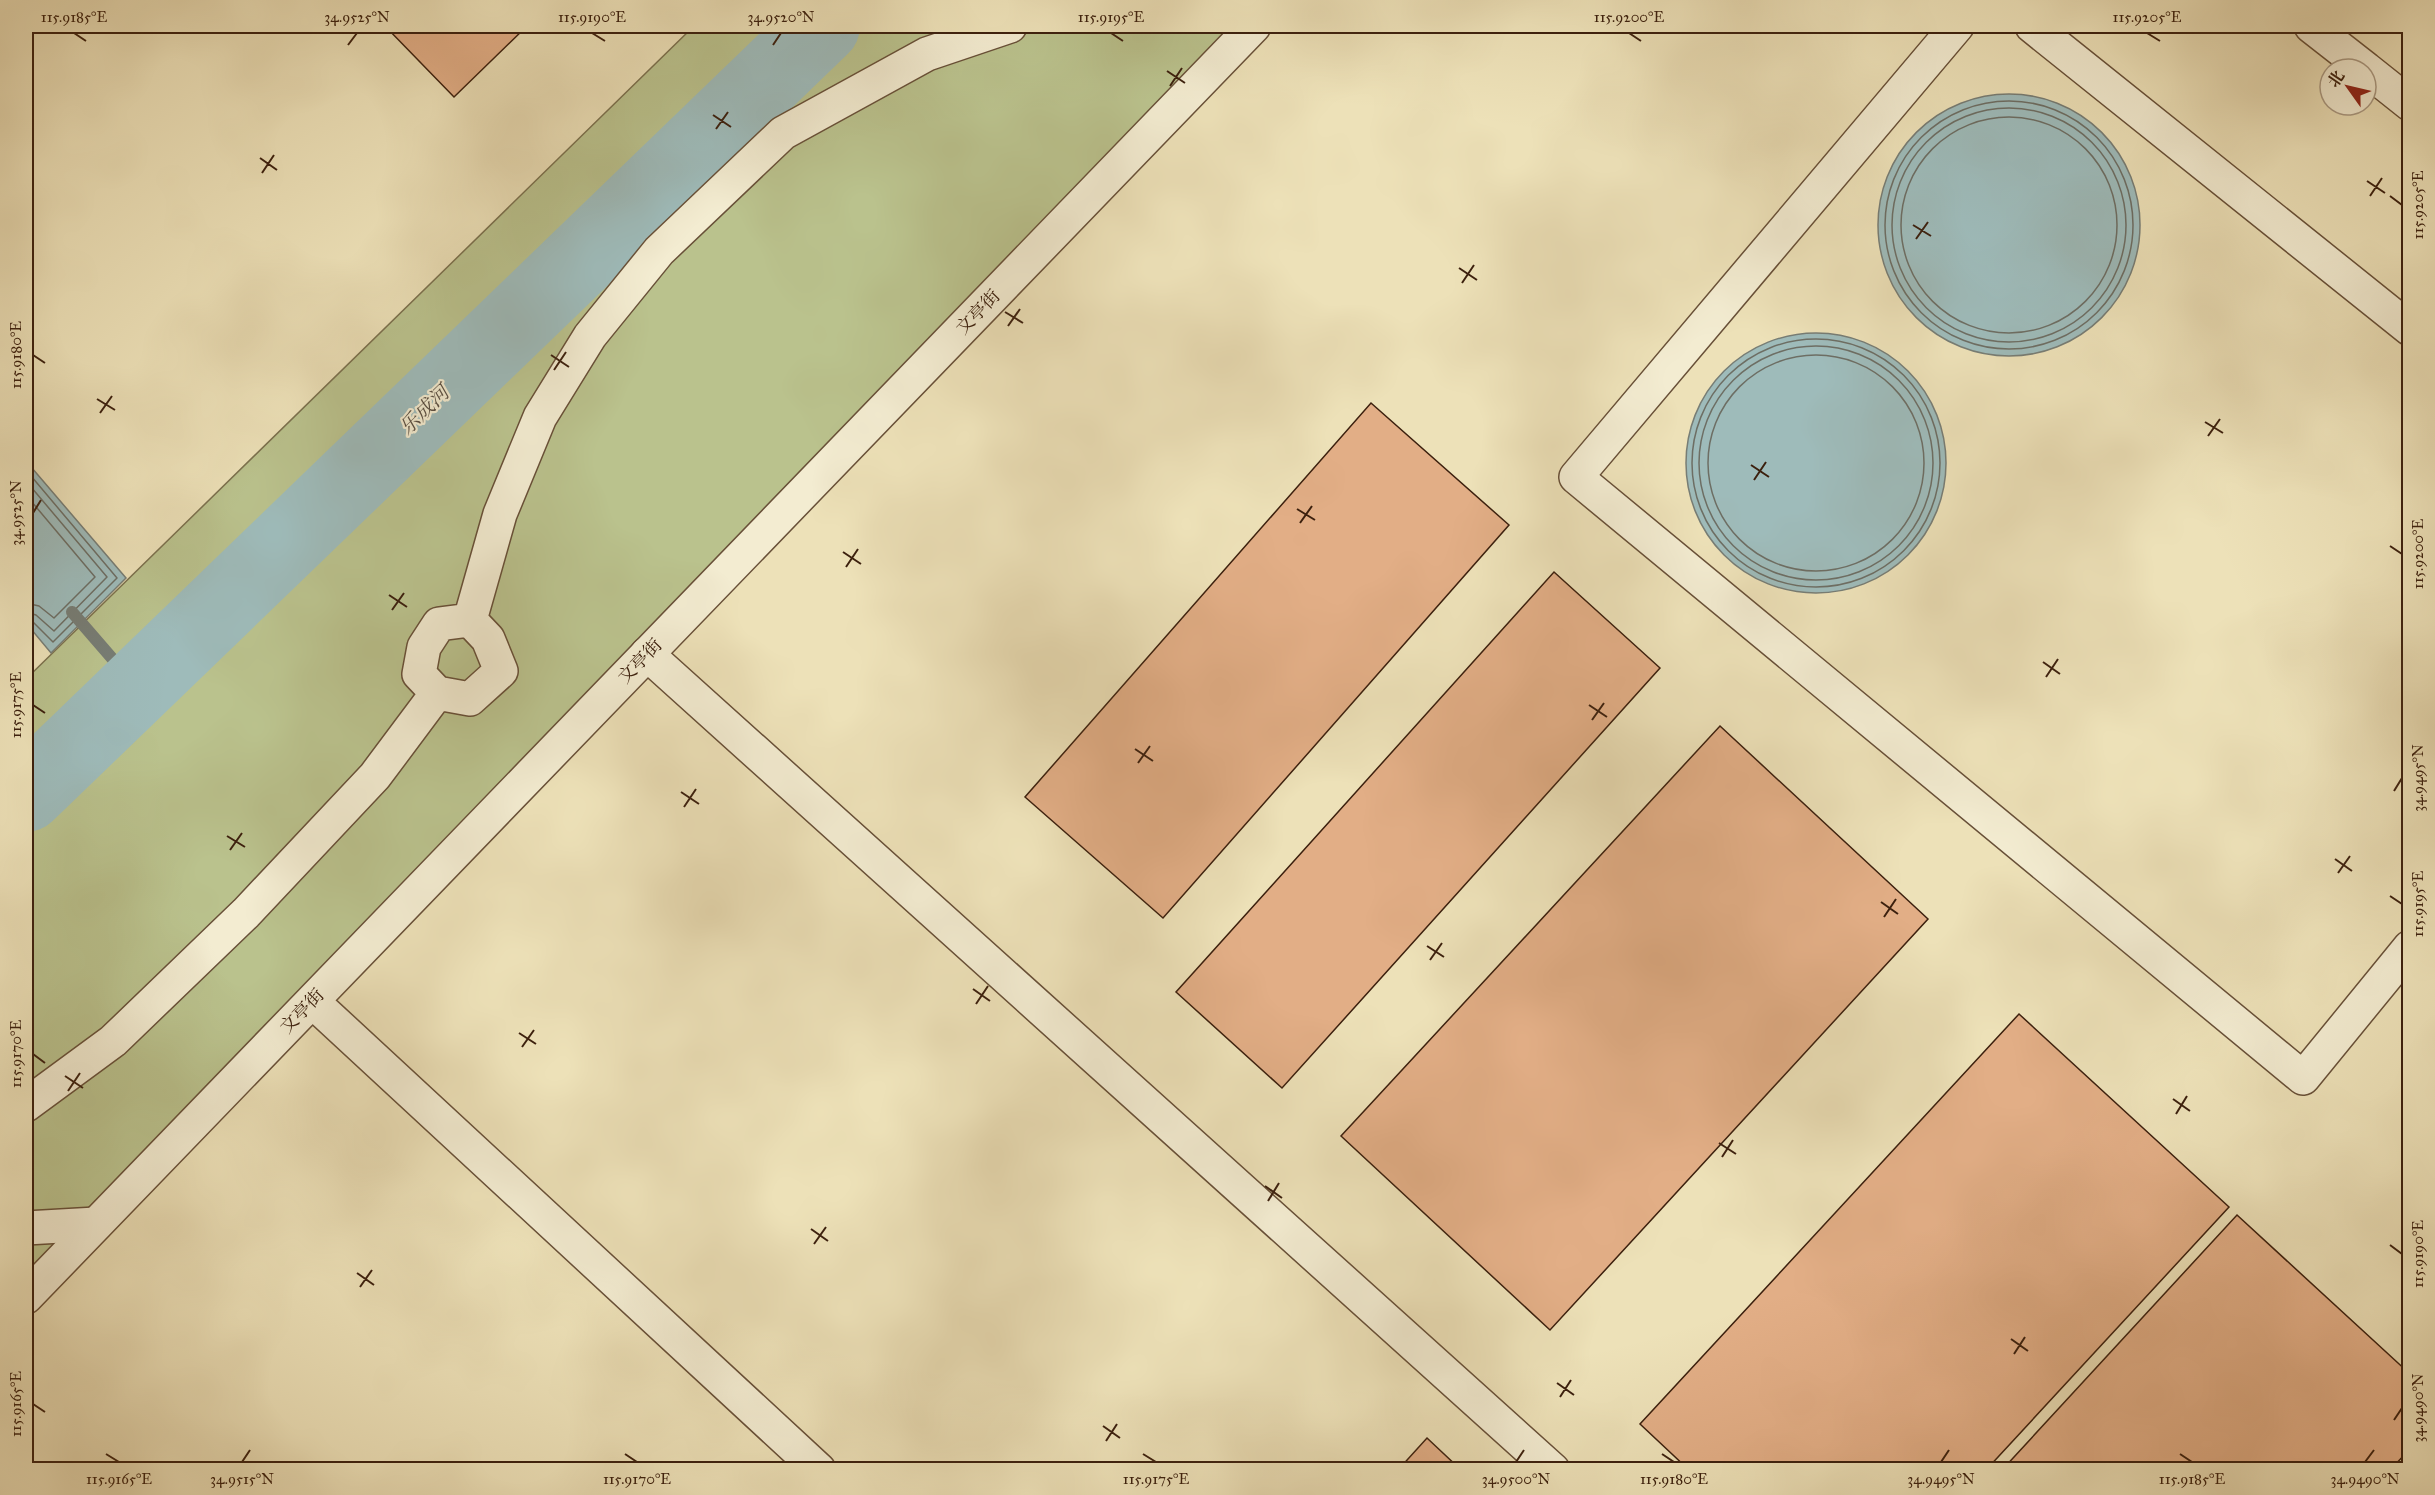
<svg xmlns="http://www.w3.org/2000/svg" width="2435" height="1495" font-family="'IM FELL Great Primer','Noto Serif SC',serif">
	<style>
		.green { fill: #bac28d; stroke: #7b714e; stroke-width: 1.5 }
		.water { fill: #9ebbba; stroke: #777d75; stroke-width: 1.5 }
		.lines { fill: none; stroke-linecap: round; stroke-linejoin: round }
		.shore { stroke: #6d6e64; stroke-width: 1.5 }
		.stream { stroke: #777d75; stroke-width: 12 }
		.river { stroke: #9ebbba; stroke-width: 76 }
		.building { fill: #e2ae86; stroke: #3c200e; stroke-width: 1.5 }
		.minor-casing { stroke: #685038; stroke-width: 36 }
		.tertiary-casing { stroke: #685038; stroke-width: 36 }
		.minor { stroke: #f3ecd1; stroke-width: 33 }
		.tertiary { stroke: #f3ecd1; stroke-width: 33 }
		.ticks { fill: none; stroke: #3c200e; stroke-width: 2 }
		.labels { text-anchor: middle; stroke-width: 4.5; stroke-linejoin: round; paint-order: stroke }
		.street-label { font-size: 18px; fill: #3c200e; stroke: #f3ecd1 }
		.water-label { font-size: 20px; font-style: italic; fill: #594e42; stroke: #f3ecd1 }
		.neatline { fill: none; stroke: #3c200e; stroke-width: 2 }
		.ticks-label { font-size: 15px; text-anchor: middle; fill: #3c200e }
	</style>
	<rect width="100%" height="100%" fill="#ede1b8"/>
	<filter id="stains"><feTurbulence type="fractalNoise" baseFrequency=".00333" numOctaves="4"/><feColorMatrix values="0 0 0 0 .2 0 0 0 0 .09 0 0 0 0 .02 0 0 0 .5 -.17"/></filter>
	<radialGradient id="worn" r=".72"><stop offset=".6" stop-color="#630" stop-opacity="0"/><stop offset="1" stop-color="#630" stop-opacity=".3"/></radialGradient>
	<path class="green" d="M694,26h560l-1228,1271v-618z"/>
	<path class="water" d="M1878 225a131 131 0 1 1 262 0a131 131 0 1 1-262 0Z
		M1686 463a130 130 0 1 1 260 0a130 130 0 1 1-260 0Z
		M26,461l100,117 -75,75 -25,-30z"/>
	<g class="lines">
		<path class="shore" d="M1885 225a124 124 0 1 1 248 0a124 124 0 1 1-248 0Z
			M1892 225a117 117 0 1 1 234 0a117 117 0 1 1-234 0Z
			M1901 225a108 108 0 1 1 216 0a108 108 0 1 1-216 0Z
			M1692 463a124 124 0 1 1 248 0a124 124 0 1 1-248 0Z
			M1699 463a117 117 0 1 1 234 0a117 117 0 1 1-234 0Z
			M1708 463a108 108 0 1 1 216 0a108 108 0 1 1-216 0Z
			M26,470l91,108 -64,64 -21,-21 -6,-2
			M26,481l81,96 -53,54 -18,-16 -10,-3
			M26,495l69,82 -41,41 -15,-12 -13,-3"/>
		<path class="stream" d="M72,612l64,74"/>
		<path class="river" d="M26,794l796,-768"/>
	</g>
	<path class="building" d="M385,26h142l-73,71z
		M1371,403l138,122 -346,393 -138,-121z
		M1554,572l106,96 -378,420 -106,-96z
		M1720,726l208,193 -378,411 -209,-194z
		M2019,1014l210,193 -243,263h-297l-49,-46z
		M2237,1215l173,159v75l-20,21h-388z
		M1427,1438l34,32h-63z"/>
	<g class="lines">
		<defs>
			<path id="minor" d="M1957,26l-381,451 727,601 107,-131
				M2032,26l378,303
				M2311,26l55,43
				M2366,69l44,35
				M470,620l30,-106 40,-97 50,-81 69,-85 124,-118 144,-79 83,-28
				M470,620l18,19 13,32 -31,28 -33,-6 -18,-19 5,-27 15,-23z
				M647,654l906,816
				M26,1105l87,-64 133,-128 129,-137 62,-83
				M26,1228l70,-4"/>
			<path id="tertiary" d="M312,1001l507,469
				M26,1297l1228,-1271"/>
		</defs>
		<use href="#minor" class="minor-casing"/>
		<use href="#tertiary" class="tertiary-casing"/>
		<use href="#minor" class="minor"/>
		<use href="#tertiary" class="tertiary"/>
	</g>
	<path class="ticks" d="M74,33l12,8M592,33l13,8M1111,33l12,8M1629,33l12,8M2147,33l13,8M348,45l9,-12M773,45l8,-12M1167,71l18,12M1170,86l12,-18M713,115l18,12M716,129l12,-17M260,158l17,12M262,173l12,-18M2367,181l18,12M2370,196l12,-18M2390,196l12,9M1913,225l18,11M1916,239l12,-17M1459,268l18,12M1462,283l12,-18M1005,312l18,11M1008,326l12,-17M33,355l12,8M551,355l18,12M554,370l12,-18M97,399l18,11M100,413l12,-17M2205,422l18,11M2208,436l12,-17M1751,465l18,12M1754,480l12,-18M1297,509l18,11M33,513l8,-13M1300,523l12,-17M2390,546l12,8M843,552l18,12M846,567l12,-18M389,595l18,12M392,610l12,-17M2043,662l17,12M2046,677l12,-18M33,705l12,8M1589,705l18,12M1592,720l12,-17M1135,749l18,12M1138,763l12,-17M2394,791l8,-13M681,792l18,12M684,807l12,-18M227,836l18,11M230,850l12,-17M2335,859l17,12M2338,873l12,-17M2390,896l12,8M1881,902l17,12M1884,917l12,-18M1427,946l17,11M1430,960l12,-17M973,989l17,12M976,1004l12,-18M519,1033l17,11M522,1047l12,-17M33,1054l12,9M65,1076l18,12M68,1091l12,-18M2173,1099l17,12M2176,1114l11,-18M1719,1143l17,11M1722,1157l11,-17M1265,1186l17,12M1268,1201l11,-18M811,1229l17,12M814,1244l12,-17M2390,1245l12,9M357,1273l17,12M360,1287l12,-17M2011,1339l17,12M2014,1354l11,-17M1557,1383l17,12M1560,1397l11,-17M33,1404l12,8M2394,1420l8,-12M1103,1426l17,12M1106,1441l11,-17M106,1454l13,8M625,1454l12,8M1143,1454l13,8M1662,1454l12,8M2180,1454l12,8M242,1462l8,-12M1516,1462l8,-12M1941,1462l8,-12M2365,1462l9,-12"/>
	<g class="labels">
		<g class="street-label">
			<text transform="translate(978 312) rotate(-46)" y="6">文亭街</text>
			<text transform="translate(640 661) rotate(-46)" y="6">文亭街</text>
			<text transform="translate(302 1011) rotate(-46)" y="6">文亭街</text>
		</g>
		<g class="water-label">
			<text transform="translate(424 410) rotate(-44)" y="7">乐成河</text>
		</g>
	</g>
	<rect width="2435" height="1495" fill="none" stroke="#ede1b8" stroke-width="66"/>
	<g transform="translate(2348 87) rotate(304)"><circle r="28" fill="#f3ecd1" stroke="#aa9a83" stroke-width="1.5"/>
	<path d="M0-4.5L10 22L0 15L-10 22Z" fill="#8f2418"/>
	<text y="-9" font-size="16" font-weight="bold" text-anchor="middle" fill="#3c200e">北</text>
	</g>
	<rect x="33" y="33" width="2369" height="1429" class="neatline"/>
	<g class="ticks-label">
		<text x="74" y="22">115.9185°E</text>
		<text x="357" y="22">34.9525°N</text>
		<text x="592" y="22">115.9190°E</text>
		<text x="781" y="22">34.9520°N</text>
		<text x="1111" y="22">115.9195°E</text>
		<text x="1629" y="22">115.9200°E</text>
		<text x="2147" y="22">115.9205°E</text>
		<text transform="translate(2418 205) rotate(-90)" y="5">115.9205°E</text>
		<text transform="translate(16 355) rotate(-90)" y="5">115.9180°E</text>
		<text transform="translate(16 513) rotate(-90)" y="5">34.9525°N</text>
		<text transform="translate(2418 554) rotate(-90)" y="5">115.9200°E</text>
		<text transform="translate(16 705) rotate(-90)" y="5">115.9175°E</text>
		<text transform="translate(2418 778) rotate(-90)" y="5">34.9495°N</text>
		<text transform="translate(2418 904) rotate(-90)" y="5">115.9195°E</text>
		<text transform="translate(16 1054) rotate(-90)" y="5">115.9170°E</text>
		<text transform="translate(2418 1254) rotate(-90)" y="5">115.9190°E</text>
		<text transform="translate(16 1404) rotate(-90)" y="5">115.9165°E</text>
		<text transform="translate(2418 1408) rotate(-90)" y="5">34.9490°N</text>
		<text x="119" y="1484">115.9165°E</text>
		<text x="242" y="1484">34.9515°N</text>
		<text x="637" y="1484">115.9170°E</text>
		<text x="1156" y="1484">115.9175°E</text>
		<text x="1516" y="1484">34.9500°N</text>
		<text x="1674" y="1484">115.9180°E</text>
		<text x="1941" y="1484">34.9495°N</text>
		<text x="2192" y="1484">115.9185°E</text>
		<text x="2365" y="1484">34.9490°N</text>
	</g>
	<rect width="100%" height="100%" filter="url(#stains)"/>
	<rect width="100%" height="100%" fill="url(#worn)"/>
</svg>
